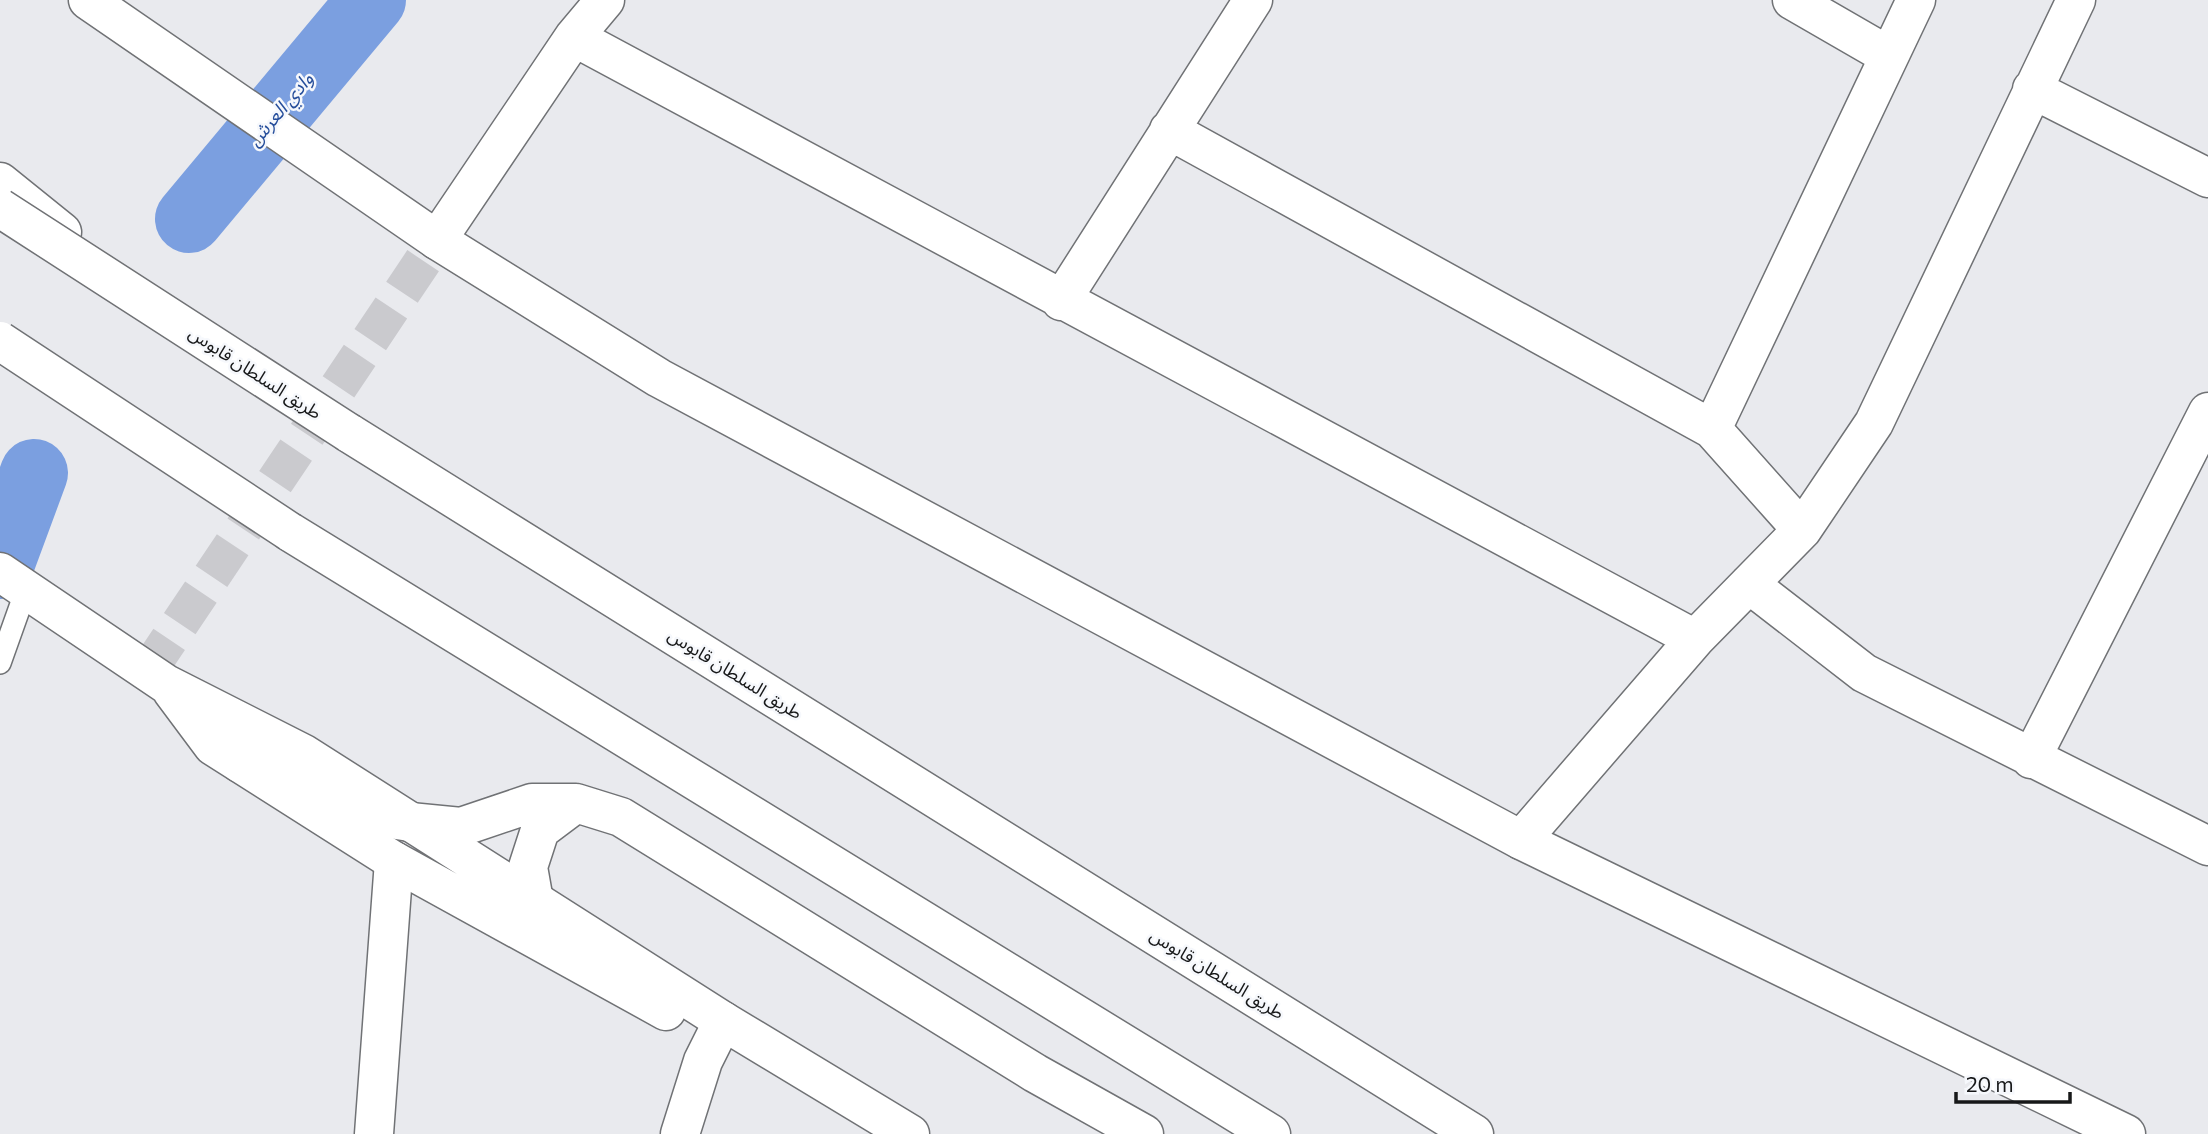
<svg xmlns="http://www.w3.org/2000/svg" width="2208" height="1134" font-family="Commissioner,'Noto Sans Arabic',sans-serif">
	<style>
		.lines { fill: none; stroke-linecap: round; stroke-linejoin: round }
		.river { stroke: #7b9fe0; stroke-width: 68 }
		.tertiary-tunnel { stroke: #cacace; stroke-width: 38; stroke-dasharray: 38 19; stroke-linecap: butt }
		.service-casing { stroke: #707275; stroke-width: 24 }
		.minor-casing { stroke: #707275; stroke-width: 41 }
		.tertiary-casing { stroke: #707275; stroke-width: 41 }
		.trunk-casing { stroke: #707275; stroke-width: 41 }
		.service { stroke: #fff; stroke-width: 21 }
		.minor { stroke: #fff; stroke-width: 38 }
		.tertiary { stroke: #fff; stroke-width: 38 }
		.trunk { stroke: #fff; stroke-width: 38 }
		.trunk-bridge-casing { stroke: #707275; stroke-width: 41; stroke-linecap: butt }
		.trunk-bridge { stroke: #fff; stroke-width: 38 }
		.labels { text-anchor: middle; stroke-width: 5; stroke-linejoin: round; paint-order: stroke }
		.street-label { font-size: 18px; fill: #171819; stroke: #f6f8fc }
		.water-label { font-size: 19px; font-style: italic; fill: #264e9b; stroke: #f6f8fc }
	</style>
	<rect width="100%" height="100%" fill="#e9eaee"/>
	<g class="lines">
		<path class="river" d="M189,219l183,-219
			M0,565l34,-92"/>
		<path class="tertiary-tunnel" d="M148,671l289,-431"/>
		<defs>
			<path id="service" d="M0,663l26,-73"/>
			<path id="minor" d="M1792,0l97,56
				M574,37l1121,602
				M2032,89l176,89
				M1169,130l543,299 90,101
				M437,240l137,-203 31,-37
				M1061,301l192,-301
				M1712,429l204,-429
				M1749,584l115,89 344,173
				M2031,759l177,-347
				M1521,840l174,-201 107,-109 72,-107 202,-423
				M374,1134l20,-273
				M680,1134l23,-73 20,-40"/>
			<path id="tertiary" d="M88,0l349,240 222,138 862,462 605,294
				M0,572l166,112 138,70 419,267 187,113
				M172,691l41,55 181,115 272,150"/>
			<path id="trunk" d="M0,182l62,50
				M349,433l1125,701
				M290,532l981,602
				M240,763l51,15 73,37 46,7 51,5 71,-24h44
				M534,901l-6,-34 12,-37 36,-27 45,14 414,256 109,61"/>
		</defs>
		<use href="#service" class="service-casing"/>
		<use href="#minor" class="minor-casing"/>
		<use href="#tertiary" class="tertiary-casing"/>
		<use href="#trunk" class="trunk-casing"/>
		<use href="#service" class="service"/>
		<use href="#minor" class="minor"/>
		<use href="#tertiary" class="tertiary"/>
		<use href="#trunk" class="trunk"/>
		<defs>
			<path id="trunk-bridge" d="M0,208l349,225
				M0,341l290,191"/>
		</defs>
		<use href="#trunk-bridge" class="trunk-bridge-casing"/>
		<use href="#trunk-bridge" class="trunk-bridge"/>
	</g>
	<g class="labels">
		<g class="street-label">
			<text transform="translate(255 373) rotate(33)" y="6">طريق السلطان قابوس</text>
			<text transform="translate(735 674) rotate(32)" y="6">طريق السلطان قابوس</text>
			<text transform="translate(1217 974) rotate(32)" y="6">طريق السلطان قابوس</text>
		</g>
		<g class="water-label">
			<text transform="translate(280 109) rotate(-50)" y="7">وادي العرش</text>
		</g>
	</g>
	<path d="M1956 1092v10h114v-10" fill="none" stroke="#171819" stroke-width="3.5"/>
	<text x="1966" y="1092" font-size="21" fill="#171819" stroke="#f6f8fc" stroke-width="5" paint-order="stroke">20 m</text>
</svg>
